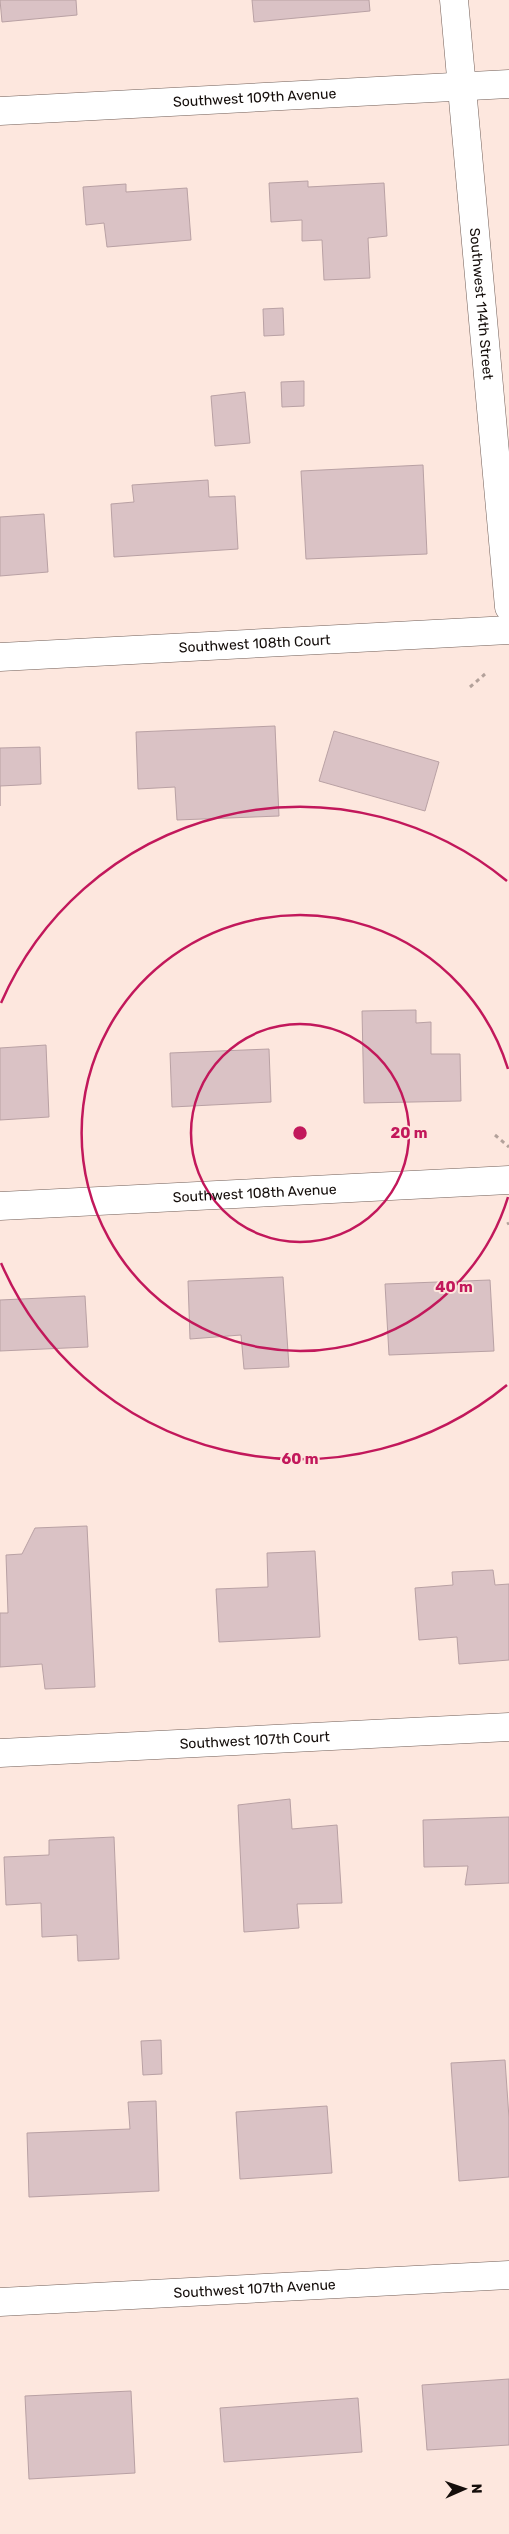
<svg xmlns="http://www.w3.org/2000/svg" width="509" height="2534" font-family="Rubik,sans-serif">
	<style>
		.building { fill: #dac2c5; stroke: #b9a1a4 }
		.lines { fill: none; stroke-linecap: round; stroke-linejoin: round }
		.street-casing { stroke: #725f58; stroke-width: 29 }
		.secondary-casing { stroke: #725f58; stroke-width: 29 }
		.path { stroke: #b3a19a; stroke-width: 3; stroke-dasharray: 4 4; stroke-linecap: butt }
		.street { stroke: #fff; stroke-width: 28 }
		.secondary { stroke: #fff; stroke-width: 28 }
		.ring { fill: none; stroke: #c2185b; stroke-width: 2.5 }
		.labels { text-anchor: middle; stroke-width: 4; stroke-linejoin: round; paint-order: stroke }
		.street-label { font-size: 14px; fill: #150e0b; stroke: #fde7de }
		.centre { fill: #c2185b; stroke: #fde7de; stroke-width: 2.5 }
		.ring-label { font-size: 15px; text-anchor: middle; font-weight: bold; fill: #c2185b; stroke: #fde7de; stroke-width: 4; stroke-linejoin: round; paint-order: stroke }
	</style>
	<rect width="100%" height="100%" fill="#fde7de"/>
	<path class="building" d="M0,0h76l1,15 -75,7z
		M252,0h117l1,11 -116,11z
		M308,181v6l76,-4 3,53 -19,2 2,40 -46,2 -2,-40 -20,1v-21l-31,2 -2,-39z
		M126,184v8l61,-4 4,52 -84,7 -3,-24 -18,2 -3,-38z
		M283,308l1,27 -20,1 -1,-27z
		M304,381v25l-22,1 -1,-25z
		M245,392l5,51 -35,3 -4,-50z
		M423,465l4,89 -121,5 -5,-88z
		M208,480l1,17 26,-1 3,53 -124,8 -3,-53 23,-2 -2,-17z
		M44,514l4,58 -48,4v-59z
		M275,726l4,90 -102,4 -2,-33 -37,2 -2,-57z
		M334,731l105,31 -14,49 -106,-30z
		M40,747l1,37 -41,2v20v-58z
		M416,1010v13l15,-1v32h29l1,47 -97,2 -2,-92z
		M46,1045l3,72 -49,3v-72z
		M269,1049l2,53 -99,5 -2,-54z
		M283,1277l6,90 -45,2 -3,-34 -51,4 -2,-58z
		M490,1280l4,71 -105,4 -4,-71z
		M85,1296l3,51 -88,4v-51z
		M87,1526l8,161 -50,2 -3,-25 -42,3v-54h8l-2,-58 16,-1 13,-26z
		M315,1551l5,86 -101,5 -3,-53 52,-2 -1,-34z
		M493,1570l2,15 14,-1v76l-50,4 -2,-27 -38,3 -4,-52 38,-3 -1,-13z
		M290,1799l2,30 45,-4 5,78 -45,1 2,24 -55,4 -6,-127z
		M509,1817v66l-44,2 3,-19 -44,1 -1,-47z
		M114,1837l5,122 -41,2 -1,-26 -35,2 -1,-34 -35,2 -2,-48 45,-2v-15z
		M161,2040l1,34 -19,1 -2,-34z
		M505,2060l4,58v59l-50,4 -8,-118z
		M156,2101l3,90 -130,6 -2,-64 103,-4 -2,-27z
		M327,2106l5,67 -92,6 -4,-67z
		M509,2379v66l-82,5 -5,-65z
		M131,2391l4,82 -106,6 -4,-83z
		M358,2398l4,54 -138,10 -4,-54z"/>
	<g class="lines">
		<defs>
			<g id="street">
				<path id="s1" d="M454,0l55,607"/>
				<path id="s2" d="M0,111l509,-27"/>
				<path id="s3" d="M0,657l509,-27"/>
				<path id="s4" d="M0,1206l509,-26"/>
				<path id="s5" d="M0,1753l509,-26"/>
			</g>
			<g id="secondary">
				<path id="s6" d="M0,2302l509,-27"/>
			</g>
		</defs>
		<use href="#street" class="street-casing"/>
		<use href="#secondary" class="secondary-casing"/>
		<path class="path" d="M470,687l15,-13
			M495,1135l14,12
			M507,1224l2,-1"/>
		<use href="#street" class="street"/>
		<use href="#secondary" class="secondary"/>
	</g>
	<g class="ring">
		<circle cx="300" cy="1133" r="109"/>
		<path d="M508 1197A218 218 0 1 1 508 1069"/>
		<path d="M507 1385A326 326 0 0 1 1 1263M1 1003A326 326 0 0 1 507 881"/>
	</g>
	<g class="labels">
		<g class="street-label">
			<text dy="5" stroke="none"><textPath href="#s2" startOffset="255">Southwest 109th Avenue</textPath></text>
			<text dy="5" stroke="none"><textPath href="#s1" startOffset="305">Southwest 114th Street</textPath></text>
			<text dy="5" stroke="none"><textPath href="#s3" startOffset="255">Southwest 108th Court</textPath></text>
			<text dy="5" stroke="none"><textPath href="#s4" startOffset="255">Southwest 108th Avenue</textPath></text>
			<text dy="5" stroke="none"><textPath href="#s5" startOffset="255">Southwest 107th Court</textPath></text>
			<text dy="5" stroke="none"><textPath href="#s6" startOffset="255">Southwest 107th Avenue</textPath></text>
		</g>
	</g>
	<circle cx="300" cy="1133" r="8" class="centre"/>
	<g class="ring-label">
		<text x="409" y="1138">20 m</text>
		<text x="454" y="1292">40 m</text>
		<text x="300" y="1464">60 m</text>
	</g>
	<g transform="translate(464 2489) rotate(88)" stroke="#fde7de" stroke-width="4" paint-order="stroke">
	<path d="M0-4L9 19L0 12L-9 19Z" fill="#150e0b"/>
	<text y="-8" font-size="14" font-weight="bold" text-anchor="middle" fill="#150e0b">N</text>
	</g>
</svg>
